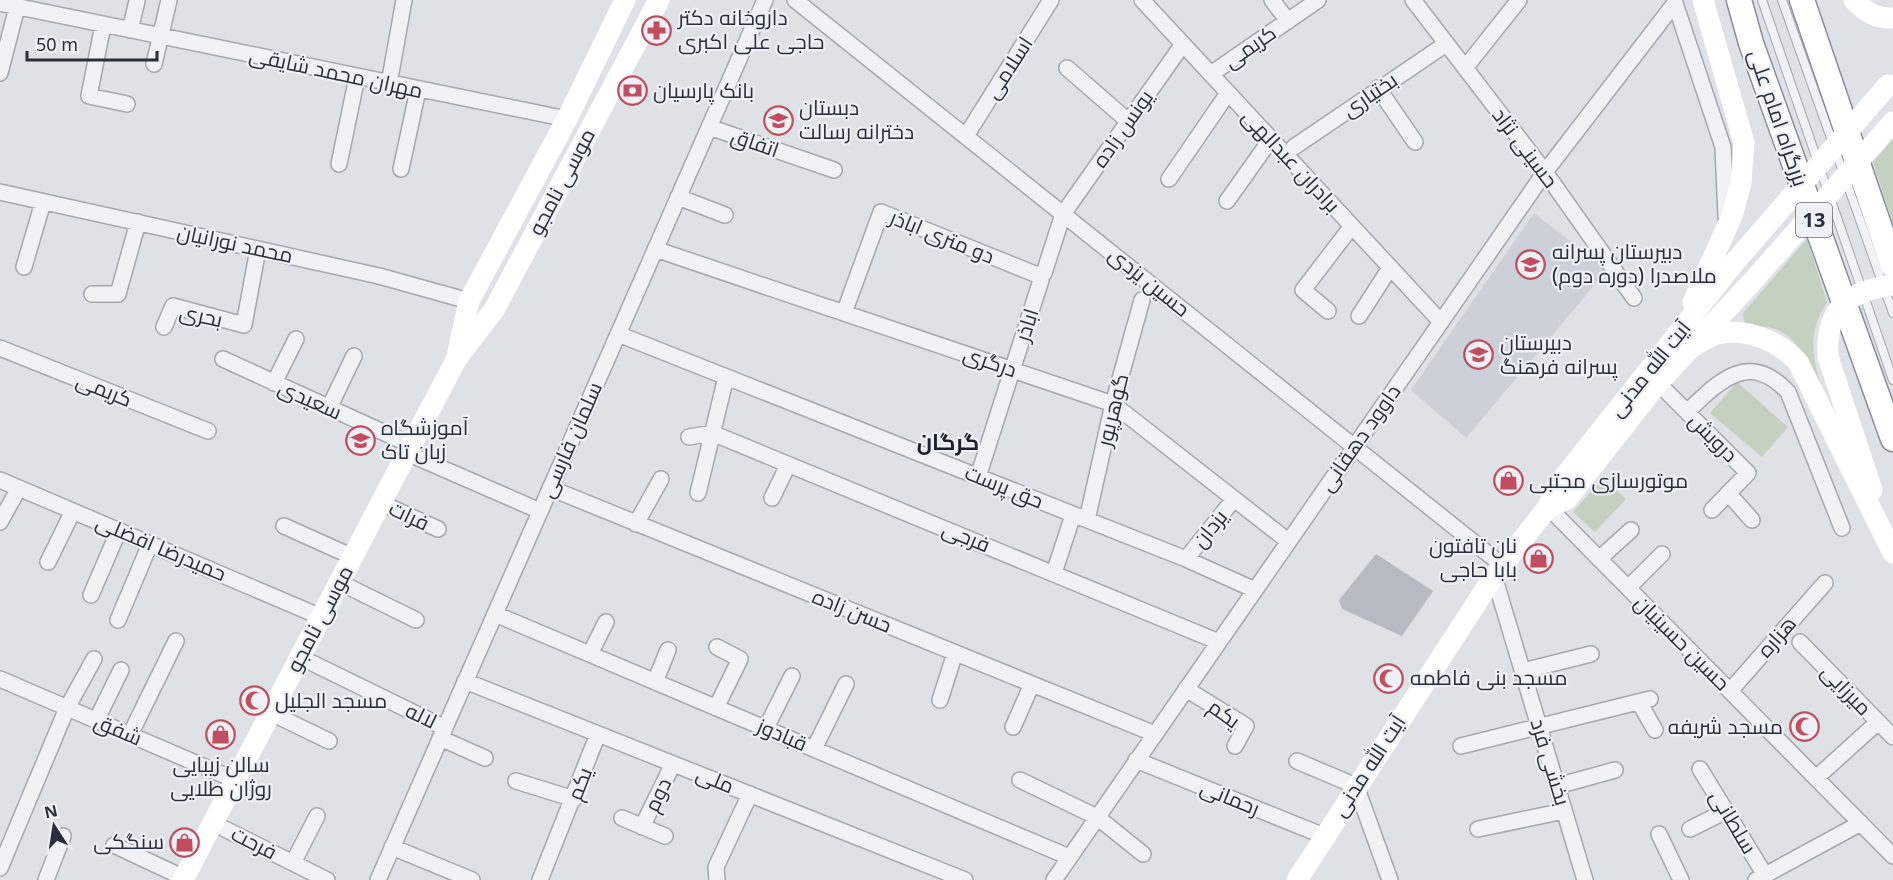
<svg xmlns="http://www.w3.org/2000/svg" width="1893" height="880" font-family="'Noto Sans',Cairo,sans-serif">
	<style>
		.built { fill: #ccd0d8 }
		.green { fill: #c4d0c0 }
		.building { fill: #b6bbc3 }
		.lines { fill: none; stroke-linecap: round; stroke-linejoin: round }
		.service-casing { stroke: #a4a8b0; stroke-width: 10 }
		.minor-casing { stroke: #a4a8b0; stroke-width: 18 }
		.trunk-casing { stroke: #878f9c; stroke-width: 27 }
		.service { stroke: #f0f2f5; stroke-width: 8 }
		.minor { stroke: #f0f2f5; stroke-width: 15 }
		.secondary { stroke: #fff; stroke-width: 21 }
		.trunk { stroke: #fff; stroke-width: 24 }
		.secondary-bridge { stroke: #fff; stroke-width: 21 }
		.labels { text-anchor: middle; stroke-width: 4.5; stroke-linejoin: round; paint-order: stroke }
		.shield { fill: #edf0f4; stroke: #646a73; stroke-width: 1.5 }
		.shield-label { font-size: 20px; font-weight: bold; fill: #29303c }
		.poi-label { font-size: 21px; fill: #29303c; stroke: #edf0f4; text-anchor: start }
		.street-label { font-size: 21px; fill: #29303c; stroke: #edf0f4 }
		.neighbourhood-label { font-size: 22px; font-weight: bold; fill: #1b212d; stroke: #edf0f4 }
	</style>
	<rect width="100%" height="100%" fill="#dee1e6"/>
	<path class="built" d="M1534,213l73,57 -141,168 -55,-48z"/>
	<path class="green" d="M1893,139v84l-20,-61z
		M1807,239l20,63c-20,31 -15,56 -4,90 -11,-23 -24,-57 -51,-64 -7,-2 -16,-1 -23,-2l-5,-5 -1,-8z
		M1737,382l51,45 -26,30 -52,-44z
		M1603,478l23,21 -31,33 -22,-20z"/>
	<path class="building" d="M1376,554l57,37 -31,45 -60,-27 -3,-9z"/>
	<g class="lines">
		<defs>
			<path id="service" d="M1762,0l131,380
				M1782,0l111,313"/>
			<path id="minor" d="M795,0l707,565
				M1142,0l299,322
				M1272,0l16,21
				M1413,0l132,172 89,126
				M0,3l567,116
				M1675,3l48,144 3,70
				M103,25l-14,71 38,8
				M130,30l7,-29
				M154,64l15,-64
				M1067,68l61,53
				M1465,68l54,-68
				M0,73l17,-66
				M1211,74l107,-74
				M389,84l15,-84
				M1378,88l37,54
				M709,127l125,43
				M966,136l85,-136
				M1294,147l152,-103
				M339,164l18,-87
				M401,169l17,-79
				M1169,179l59,-86
				M0,192l379,84 90,25
				M678,197l47,18
				M1227,201l44,-62
				M655,249l458,155 175,137
				M24,267l19,-65
				M1044,273l19,-59 120,-170
				M92,294h26l20,-72
				M1328,311l-25,-21 49,-64
				M844,313l37,-101 154,62
				M1359,316l31,-48
				M164,327l9,-21 71,19 14,-76
				M618,334l568,225 69,31
				M0,348l208,83
				M223,359l188,86
				M1651,376l97,97 -36,37
				M274,383l22,-44
				M329,408l25,-52
				M1687,412c32,-31 62,-62 101,-20l54,136
				M689,437l23,-4 507,209
				M407,453l133,58
				M978,477l63,-197
				M0,480l321,137
				M550,488l605,246
				M698,493l28,-116
				M1728,493l24,27
				M772,498l16,-33
				M381,503l57,26
				M1548,507l345,349
				M1087,520l26,-116 29,-104
				M0,522l19,-34
				M636,524l25,-45
				M284,526l69,31
				M1186,559l48,-60
				M1599,559l32,-29
				M48,562l25,-51
				M1054,573l19,-58
				M1494,576l91,304
				M339,582l77,38
				M1628,588l34,-34
				M91,595l28,-65
				M495,614l574,243
				M118,620l32,-76
				M1800,642l93,95
				M590,654l16,-32
				M300,657l145,71
				M1523,671l68,-17
				M0,679l235,101
				M465,681l500,199
				M655,682l13,-32
				M1186,689l60,37 -11,20
				M1730,691l95,-108
				M940,700l15,-47
				M1639,702l16,28
				M716,708l24,-49 -23,-12
				M271,713l58,28
				M96,721l25,-51
				M1013,727l19,-43
				M766,728l26,-52
				M130,735l46,-94
				M440,738l45,20
				M1461,746l189,-47
				M814,749l32,-65
				M1136,760l188,76
				M1297,761l59,25 34,94
				M1700,769l65,106
				M1816,778l62,-56
				M1020,780l77,37 46,37
				M516,781l58,18
				M1557,786l58,-16
				M622,818l43,18
				M213,823l114,57
				M642,827l31,-63
				M1478,829l86,-18
				M1690,829l36,-18
				M1659,834l22,46
				M114,845l70,33
				M392,847l80,33
				M293,863l24,-47
				M0,868l67,-160 27,-49
				M46,880l17,-44
				M378,880l387,-880
				M540,880l58,-146
				M717,880l-1,-13 34,-73
				M1054,880l491,-708 130,-169
				M1756,880l105,-57"/>
			<path id="trunk" d="M1739,0l12,43 142,396
				M1802,0l91,266"/>
		</defs>
		<use href="#service" class="service-casing"/>
		<use href="#minor" class="minor-casing"/>
		<use href="#trunk" class="trunk-casing"/>
		<use href="#service" class="service"/>
		<use href="#minor" class="minor"/>
		<path class="secondary" d="M1854,0c12,12 22,19 39,18
			M1693,302l39,-86 9,-33 3,-40 -41,-143
			M1688,349c9,-4 19,-12 29,-15 30,-7 61,7 81,28l95,191
			M458,352l11,-51 98,-182 58,-119
			M1828,357l44,133
			M1548,507l19,-8 91,-116 93,-100
			M183,880l274,-522 37,-48 165,-310
			M1297,880l197,-304 54,-69 8,-20 178,-224"/>
		<use href="#trunk" class="trunk"/>
		<path class="secondary-bridge" d="M1734,263l154,-178
			M1751,283l142,-161
			M1828,357c-3,-48 20,-66 65,-72"/>
	</g>
	<defs>
		<symbol id="pharmacy-ring" viewBox="-11 -11 22 22"><circle r="9.5" fill="#edf0f4" stroke="#c24d5e" stroke-width="1.5"/><path d="M-2-6h4v4h4v4h-4v4h-4v-4h-4v-4h4Z" fill="#c24d5e"/></symbol>
		<symbol id="bank-ring" viewBox="-11 -11 22 22"><circle r="9.5" fill="#edf0f4" stroke="#c24d5e" stroke-width="1.5"/><path d="M-6-4H6V4H-6ZM0-2.3a2.3 2.3 0 1 0 0 4.6a2.3 2.3 0 1 0 0-4.6Z" fill="#c24d5e"/></symbol>
		<symbol id="school-ring" viewBox="-11 -11 22 22"><circle r="9.5" fill="#edf0f4" stroke="#c24d5e" stroke-width="1.5"/><path d="M0-5L7-2L0 1L-7-2ZM-4 1L0 2.5L4 1V4Q0 6-4 4Z" fill="#c24d5e"/></symbol>
		<symbol id="shop-ring" viewBox="-11 -11 22 22"><circle r="9.5" fill="#edf0f4" stroke="#c24d5e" stroke-width="1.5"/><path d="M-5-2.5h2.3a2.7 3.5 0 0 1 5.4 0H5L5.5 6h-11ZM-1.5-2.5h3a1.5 2.3 0 0 0-3 0Z" fill="#c24d5e"/></symbol>
		<symbol id="mosque-ring" viewBox="-11 -11 22 22"><circle r="9.5" fill="#edf0f4" stroke="#c24d5e" stroke-width="1.5"/><path d="M3.5-4.9A6 6 0 1 0 3.5 4.9A5 5 0 1 1 3.5-4.9Z" fill="#c24d5e"/></symbol>
	</defs>
	<g fill-rule="evenodd">
		<use href="#pharmacy-ring" x="640" y="14" width="33" height="33"/>
		<use href="#bank-ring" x="616" y="74" width="33" height="33"/>
		<use href="#school-ring" x="762" y="104" width="33" height="33"/>
		<use href="#school-ring" x="1514" y="248" width="33" height="33"/>
		<use href="#school-ring" x="1462" y="338" width="33" height="33"/>
		<use href="#school-ring" x="344" y="424" width="33" height="33"/>
		<use href="#shop-ring" x="1492" y="464" width="33" height="33"/>
		<use href="#shop-ring" x="1522" y="542" width="33" height="33"/>
		<use href="#mosque-ring" x="1372" y="662" width="33" height="33"/>
		<use href="#mosque-ring" x="238" y="684" width="33" height="33"/>
		<use href="#mosque-ring" x="1788" y="710" width="33" height="33"/>
		<use href="#shop-ring" x="204" y="718" width="33" height="33"/>
		<use href="#shop-ring" x="168" y="826" width="33" height="33"/>
	</g>
	<g class="labels">
		<rect class="shield" x="1796" y="203" width="36" height="34" rx="4.5"/>
		<g class="shield-label">
			<text x="1814" y="227">13</text>
		</g>
		<g class="poi-label">
			<text x="678" y="25">داروخانه دکتر<tspan x="678" dy="24">حاجی علی اکبری</tspan></text>
			<text x="653" y="98">بانک پارسیان</text>
			<text x="799" y="115">دبستان<tspan x="799" dy="24">دخترانه رسالت</tspan></text>
			<text x="1552" y="259">دبيرستان پسرانه<tspan x="1552" dy="24">ملاصدرا (دوره دوم)</tspan></text>
			<text x="1500" y="350">دبیرستان<tspan x="1500" dy="24">پسرانه فرهنگ</tspan></text>
			<text x="381" y="435">آموزشگاه<tspan x="381" dy="24">زبان تاک</tspan></text>
			<text x="1529" y="488">موتورسازی مجتبی</text>
			<text x="1517" y="553" text-anchor="end">نان تافتون<tspan x="1517" dy="24">بابا حاجی</tspan></text>
			<text x="1410" y="685">مسجد بنی فاطمه</text>
			<text x="275" y="708">مسجد الجلیل</text>
			<text x="1783" y="734" text-anchor="end">مسجد شریفه</text>
			<text x="221" y="772" text-anchor="middle">سالن زیبایی<tspan x="221" dy="24">روژان طلایی</tspan></text>
			<text x="164" y="849" text-anchor="end">سنگکی</text>
		</g>
		<g class="street-label">
			<text transform="translate(1250 47) rotate(-35)" y="7">کریمی</text>
			<text transform="translate(1009 68) rotate(-57)" y="7">اسلامی</text>
			<text transform="translate(336 73) rotate(12)" y="7">مهران محمد شایقی</text>
			<text transform="translate(1370 95) rotate(-34)" y="7">بختیاری</text>
			<text transform="translate(1778 118) rotate(71)" y="7">بزرگراه امام علی</text>
			<text transform="translate(1123 129) rotate(-55)" y="7">یونس زاده</text>
			<text transform="translate(755 143) rotate(19)" y="7">اتفاق</text>
			<text transform="translate(1525 148) rotate(53)" y="7">حسینی نژاد</text>
			<text transform="translate(1291 161) rotate(47)" y="7">برادران عبدالهی</text>
			<text transform="translate(562 182) rotate(-62)" y="7">موسی نامجو</text>
			<text transform="translate(942 237) rotate(22)" y="7">دو متری اباذر</text>
			<text transform="translate(235 244) rotate(12)" y="7">محمد نورانیان</text>
			<text transform="translate(1149 282) rotate(39)" y="7">حسین یزدی</text>
			<text transform="translate(201 316) rotate(12)" y="7">بحری</text>
			<text transform="translate(1027 325) rotate(-72)" y="7">اباذر</text>
			<text transform="translate(990 362) rotate(19)" y="7">درگری</text>
			<text transform="translate(1650 369) rotate(-51)" y="7">آیت الله مدنی</text>
			<text transform="translate(104 390) rotate(22)" y="7">کریمی</text>
			<text transform="translate(310 400) rotate(24)" y="7">سعیدی</text>
			<text transform="translate(1113 410) rotate(-76)" y="7">گوهرپور</text>
			<text transform="translate(1360 438) rotate(-55)" y="7">داوود دهقانی</text>
			<text transform="translate(1713 438) rotate(45)" y="7">درویش</text>
			<text transform="translate(571 440) rotate(-66)" y="7">سلمان فارسی</text>
			<text transform="translate(1004 487) rotate(22)" y="7">حق پرست</text>
			<text transform="translate(409 516) rotate(25)" y="7">فرات</text>
			<text transform="translate(1210 529) rotate(-51)" y="7">یزدان</text>
			<text transform="translate(966 537) rotate(22)" y="7">فرجی</text>
			<text transform="translate(161 548) rotate(23)" y="7">حمیدرضا افضلی</text>
			<text transform="translate(852 611) rotate(22)" y="7">حسن زاده</text>
			<text transform="translate(320 619) rotate(-62)" y="7">موسی نامجو</text>
			<text transform="translate(1777 637) rotate(-49)" y="7">هزاره</text>
			<text transform="translate(1682 643) rotate(45)" y="7">حسین حسینیان</text>
			<text transform="translate(1846 690) rotate(46)" y="7">میرزایی</text>
			<text transform="translate(1224 714) rotate(36)" y="7">یکم</text>
			<text transform="translate(421 716) rotate(26)" y="7">لاله</text>
			<text transform="translate(118 730) rotate(23)" y="7">شفق</text>
			<text transform="translate(782 735) rotate(23)" y="7">قبادوز</text>
			<text transform="translate(1550 762) rotate(73)" y="7">بخشی فرد</text>
			<text transform="translate(1369 766) rotate(-57)" y="7">آیت الله مدنی</text>
			<text transform="translate(715 780) rotate(22)" y="7">ملی</text>
			<text transform="translate(580 784) rotate(-69)" y="7">یکم</text>
			<text transform="translate(658 795) rotate(-64)" y="7">دوم</text>
			<text transform="translate(1230 798) rotate(22)" y="7">رحمانی</text>
			<text transform="translate(1733 822) rotate(59)" y="7">سلطانی</text>
			<text transform="translate(254 843) rotate(27)" y="7">فرحت</text>
		</g>
		<g class="neighbourhood-label">
			<text x="948" y="450">گرگان</text>
		</g>
	</g>
	<g transform="translate(54 826) rotate(348)" stroke="#edf0f4" stroke-width="4.5" paint-order="stroke">
	<path d="M0-4.5L10 22L0 15L-10 22Z" fill="#29303c"/>
	<text y="-9" font-size="16" font-weight="bold" text-anchor="middle" fill="#29303c">N</text>
	</g>
	<path d="M27 51v9h130v-9" fill="none" stroke="#29303c" stroke-width="3"/>
	<text x="36" y="51" font-size="18" fill="#29303c" stroke="#edf0f4" stroke-width="4.5" paint-order="stroke">50 m</text>
</svg>
